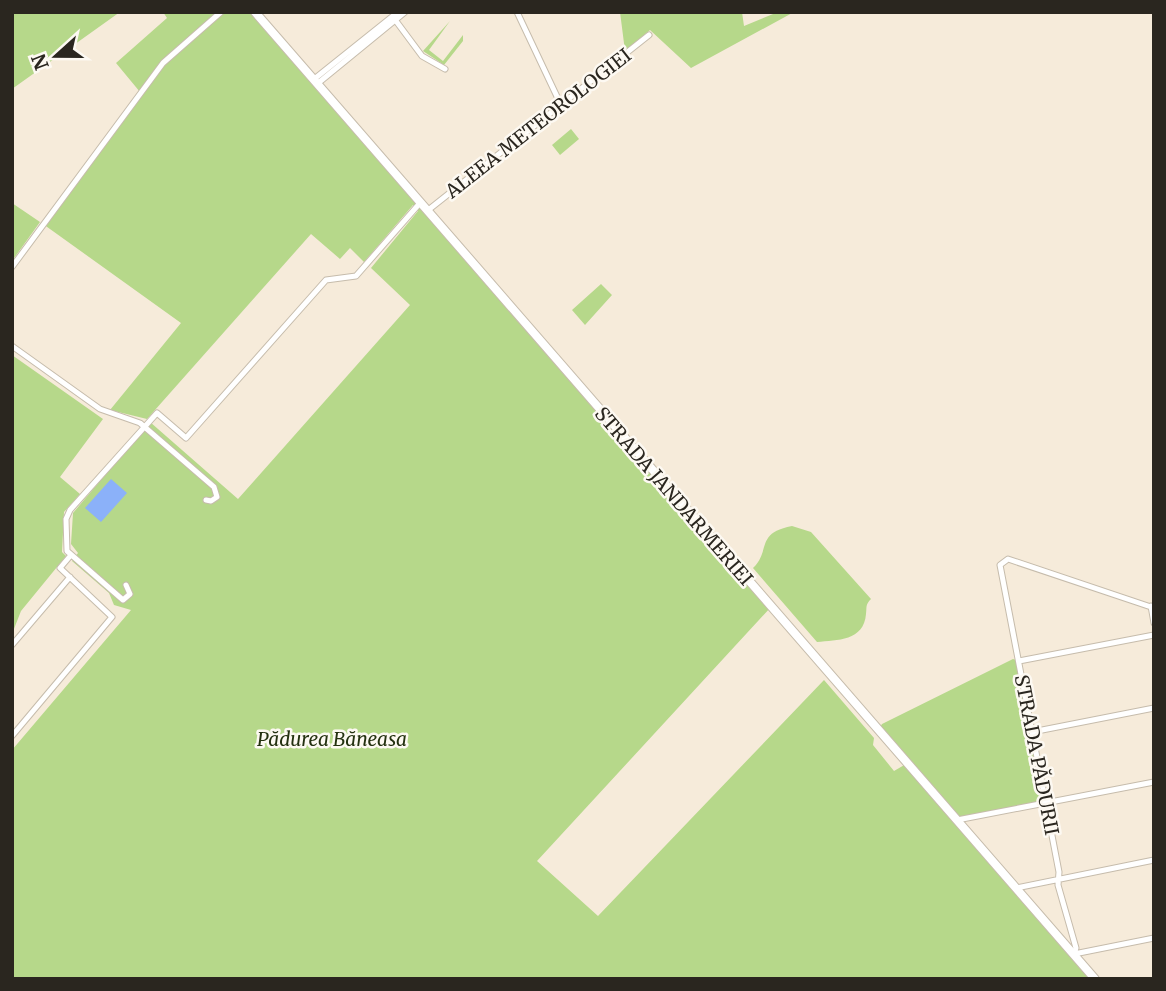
<svg xmlns="http://www.w3.org/2000/svg" width="1166" height="991" font-family="Merriweather,serif">
	<style>
		.green { fill: #b6d88a }
		.water { fill: #8bb1f9 }
		.lines { fill: none; stroke-linecap: round; stroke-linejoin: round }
		.street-casing { stroke: #c6bcac; stroke-width: 7 }
		.secondary-casing { stroke: #c6bcac; stroke-width: 10 }
		.street { stroke: #fff; stroke-width: 5 }
		.secondary { stroke: #fff; stroke-width: 8 }
		.labels { text-anchor: middle; stroke-width: 5; stroke-linejoin: round; paint-order: stroke }
		.street-label { font-size: 19px; fill: #2a261f; stroke: #fdf9f2 }
		.park-label { font-size: 19px; font-style: italic; fill: #243110; stroke: #fdf9f2 }
	</style>
	<rect width="100%" height="100%" fill="#f6ebda"/>
	<path class="green" d="M12,12h108l-108,77z
		M163,12h92l516,595 -234,254 61,55 226,-236 50,58 -1,7 21,26 12,-7 -28,-33 4,-7 131,-65 6,2 26,142 -87,17 137,159h-1083v-229l119,-140 -17,-5 -5,-12 -37,-32 6,-8 -7,-9 2,-31 77,-91 88,77 172,-194 -39,-37 47,-57 -5,-6 -49,57 -14,-14 -10,11 -29,-25 -164,185 -37,-9 71,-87 -138,-99 97,-132 -24,-29 51,-45z
		M620,12h122l2,14 34,-14h16l-103,56 -41,-38 -25,21z
		M450,21l-21,29 14,11 20,-26v6l-19,24 -21,-14z
		M571,129l8,10 -19,16 -8,-10z
		M12,203l28,19 -28,39z
		M601,284l11,11 -27,30 -13,-15z
		M12,355l91,64 -43,58 20,17 -16,18 -2,40 4,4 -45,55 -9,23z
		M792,526l19,6 60,67c-6,6 -4,8 -5,15 -2,27 -29,26 -49,28l-64,-74c18,-17 2,-35 39,-42z"/>
	<path class="water" d="M111,479l16,14 -26,29 -16,-14z"/>
	<g class="lines">
		<defs>
			<path id="street" d="M517,12l44,93
				M396,21l26,35 23,13
				M313,80l85,-68
				M317,84l88,-72
				M427,211l222,-176
				M12,267l151,-204 58,-51
				M12,346l88,63 40,14 74,64 3,10 -6,4 -5,-1
				M126,585l4,9 -7,6 -56,-49 -1,-32 4,-9 87,-97 29,25 140,-158 30,-4 64,-73
				M1151,606l3,17
				M1154,608l-146,-49 -8,6 59,307 -1,13 18,63 -2,6 80,-16
				M12,645l58,-68
				M1019,661l135,-26
				M1032,732l122,-24
				M12,736l100,-119 -52,-49 11,-13
				M957,820l197,-38
				M1016,888l138,-28"/>
			<path id="secondary" d="M255,12l840,967"/>
		</defs>
		<use href="#street" class="street-casing"/>
		<use href="#secondary" class="secondary-casing"/>
		<use href="#street" class="street"/>
		<use href="#secondary" class="secondary"/>
	</g>
	<g class="labels">
		<g class="street-label">
			<text transform="translate(538 123) rotate(-38)" y="7">ALEEA METEOROLOGIEI</text>
			<text transform="translate(674 496) rotate(49)" y="7">STRADA JANDARMERIEI</text>
			<text transform="translate(1037 755) rotate(79)" y="7">STRADA PĂDURII</text>
		</g>
		<g class="park-label">
			<text x="332" y="746">Pădurea Băneasa</text>
		</g>
	</g>
	<rect width="1166" height="991" fill="none" stroke="#2a261f" stroke-width="28"/>
	<g transform="translate(56 56) rotate(249)" stroke="#fdf9f2" stroke-width="5" paint-order="stroke">
	<path d="M0-5L12 26L0 18L-12 26Z" fill="#2a261f"/>
	<text y="-10" font-size="19" font-weight="bold" text-anchor="middle" fill="#2a261f">N</text>
	</g>
</svg>
